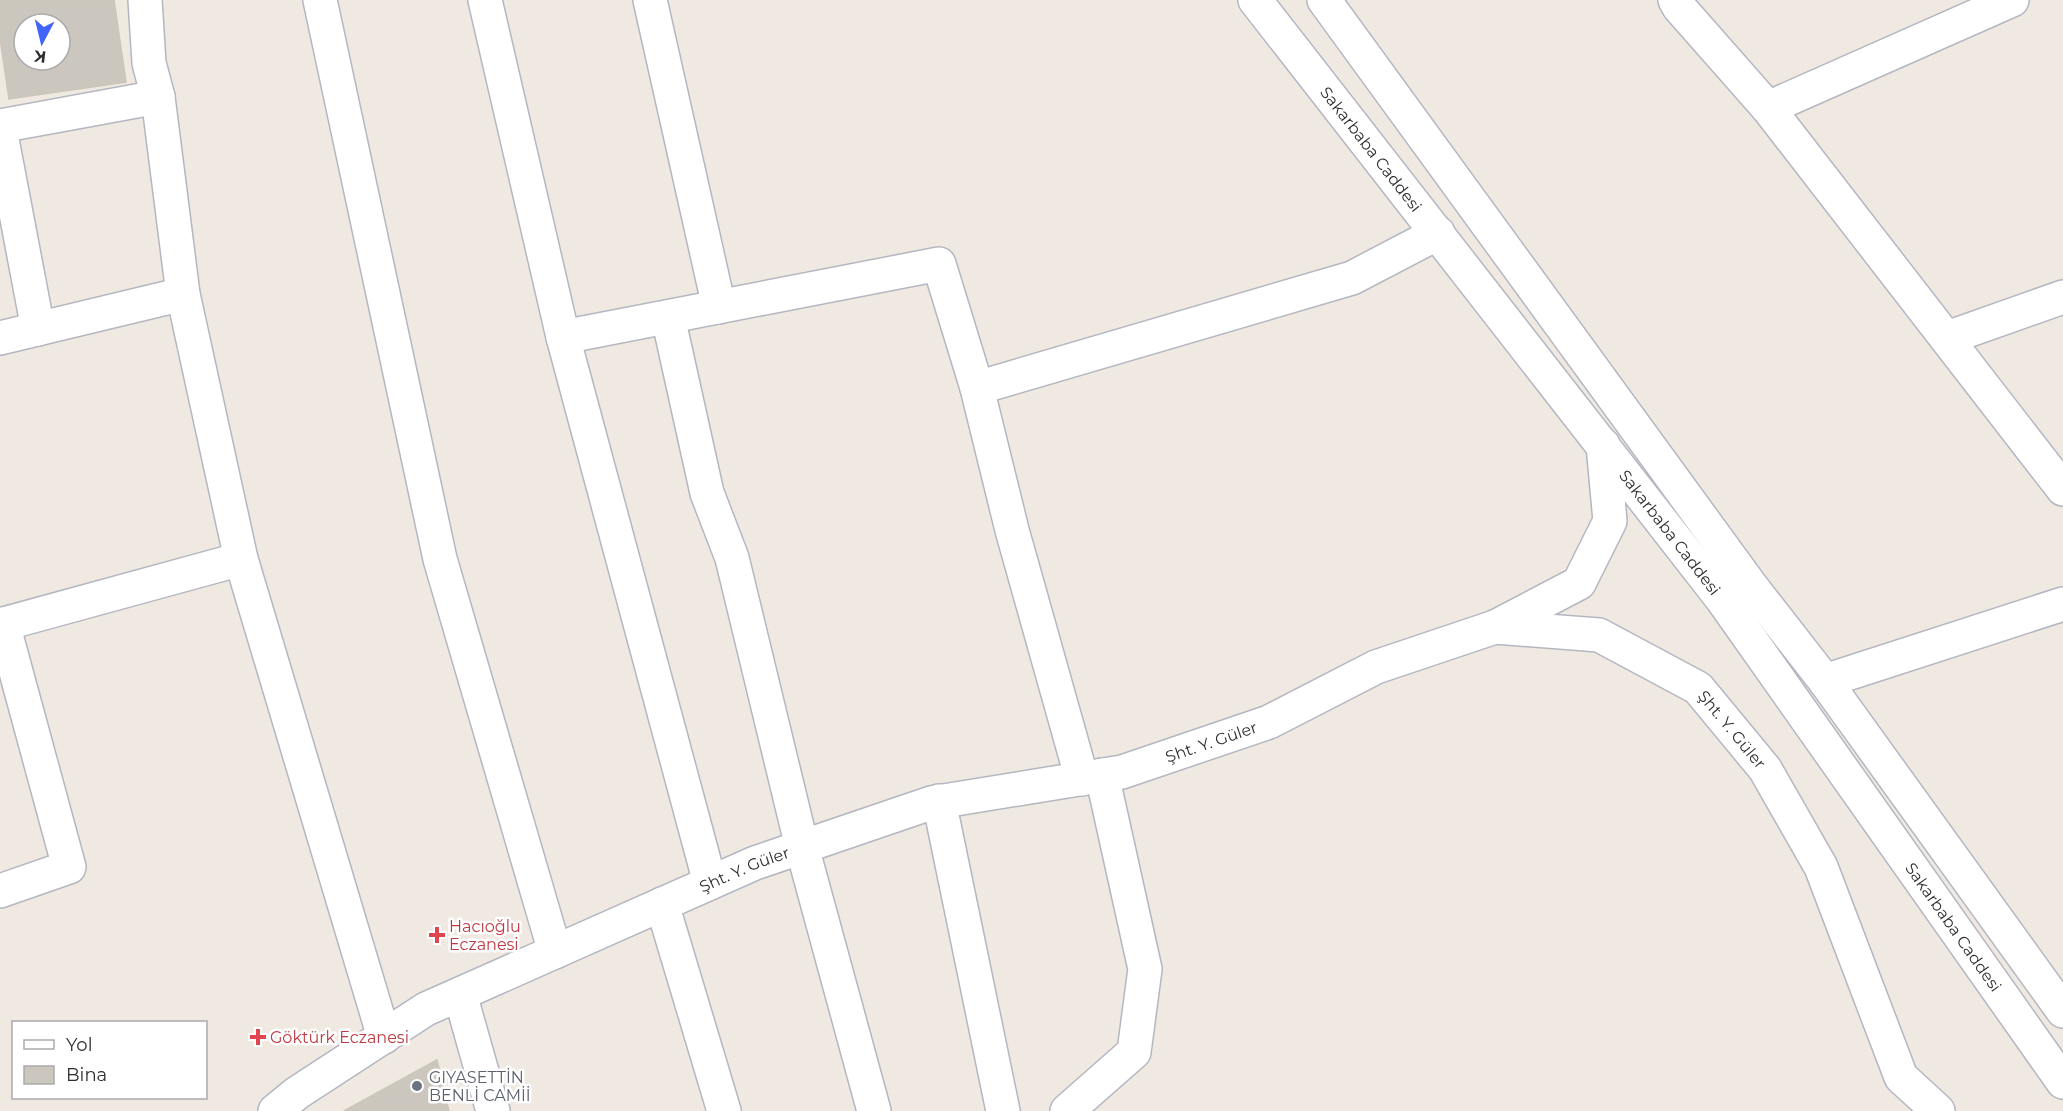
<svg xmlns="http://www.w3.org/2000/svg" width="2063" height="1111" font-family="Montserrat,sans-serif">
	<style>
		.building { fill: #cbc7bf; stroke: #cbc5ba; stroke-width: 1.5; fill-rule: evenodd }
		.lines { fill: none; stroke-linecap: round; stroke-linejoin: round }
		.minor-casing { stroke: #b4b7c1; stroke-width: 36 }
		.secondary-casing { stroke: #b4b7c1; stroke-width: 36 }
		.minor { stroke: #fff; stroke-width: 33 }
		.secondary { stroke: #fff; stroke-width: 33 }
		.health-dot { fill: #e0444e; stroke: #fff; stroke-width: 2 }
		.worship-dot { fill: #6b7280; stroke: #fff; stroke-width: 2 }
		.labels { text-anchor: middle; stroke-width: 5; stroke-linejoin: round; paint-order: stroke }
		.street-label { font-size: 16px; fill: #2e2e2e; stroke: #fff }
		.health-label { font-size: 16px; fill: #be3a42; stroke: #fff; text-anchor: start }
		.worship-label { font-size: 16px; fill: #5b616d; stroke: #fff; text-anchor: start }
	</style>
	<rect width="100%" height="100%" fill="#efe9e1"/>
	<path class="building" d="M0,0h114l12,82 -117,17 -9,-61zM24,24h36v36h-36z
		M437,1060l12,51h-105z"/>
	<g class="lines">
		<defs>
			<g id="minor">
				<path d="M145,0l4,63 9,34 25,197 58,265 143,478"/>
				<path d="M320,0l120,559 115,393"/>
				<path d="M485,0l78,337 147,546"/>
				<path d="M650,0l69,307"/>
				<path d="M1675,0l4,7 89,101 295,381"/>
				<path d="M1768,108l244,-108"/>
				<path d="M0,126l158,-29"/>
				<path d="M0,129l38,200"/>
				<path d="M668,317l39,176 25,65 70,289 72,264"/>
				<path d="M563,337l376,-73 38,124 35,142 70,249"/>
				<path d="M0,338l183,-44"/>
				<path d="M1947,338l116,-41"/>
				<path d="M977,388l375,-110 86,-45"/>
				<path d="M0,625l241,-66"/>
				<path d="M1495,627l84,-44 31,-62 -7,-76"/>
				<path d="M1825,681l238,-77"/>
				<path d="M939,801l64,310"/>
				<path d="M0,891l69,-24 -66,-243"/>
				<path d="M662,904l62,207"/>
				<path d="M460,994l33,117"/>
				<path id="s1" d="M275,1111l22,-18 129,-84 329,-146 176,-60 191,-31 147,-50 107,-55 119,-40 104,8 99,53 67,81 56,98 80,210 37,34"/>
				<path d="M1067,1111l67,-59 11,-83 -43,-194"/>
			</g>
			<g id="secondary">
				<path id="s2" d="M1255,0l467,599 341,483"/>
				<path d="M1324,0l427,586 74,95 238,330"/>
			</g>
		</defs>
		<use href="#minor" class="minor-casing"/>
		<use href="#secondary" class="secondary-casing"/>
		<use href="#minor" class="minor"/>
		<use href="#secondary" class="secondary"/>
	</g>
	<g class="health-dot">
		<path d="M434 926h6v6h6v6h-6v6h-6v-6h-6v-6h6z"/>
		<path d="M255 1028h6v6h6v6h-6v6h-6v-6h-6v-6h6z"/>
	</g>
	<circle class="worship-dot" cx="417" cy="1086" r="6"/>
	<g class="labels">
		<g class="street-label">
			<text dy="6" stroke="none"><textPath href="#s2" startOffset="189">Sakarbaba Caddesi</textPath></text>
			<text dy="6" stroke="none"><textPath href="#s2" startOffset="675">Sakarbaba Caddesi</textPath></text>
			<text dy="6" stroke="none"><textPath href="#s1" startOffset="1593">Şht. Y. Güler</textPath></text>
			<text dy="6" stroke="none"><textPath href="#s1" startOffset="1016">Şht. Y. Güler</textPath></text>
			<text dy="6" stroke="none"><textPath href="#s1" startOffset="530">Şht. Y. Güler</textPath></text>
			<text dy="6" stroke="none"><textPath href="#s2" startOffset="1161">Sakarbaba Caddesi</textPath></text>
		</g>
		<g class="health-label">
			<text x="449" y="932">Hacıoğlu<tspan x="449" dy="18">Eczanesi</tspan></text>
			<text x="270" y="1043">Göktürk Eczanesi</text>
		</g>
		<g class="worship-label">
			<text x="429" y="1083">GIYASETTİN<tspan x="429" dy="18">BENLİ CAMİİ</tspan></text>
		</g>
	</g>
	<rect x="12" y="1021" width="195" height="78" fill="#ffffff" stroke="#ababab" stroke-width="1.5"/>
	<rect x="24" y="1040" width="30" height="9" fill="#ffffff" stroke="#ababab" stroke-width="1.5"/>
	<text x="66" y="1051" font-size="18" fill="#2e2e2e">Yol</text>
	<rect x="24" y="1066" width="30" height="18" fill="#cbc7bf" stroke="#ababab" stroke-width="1.5"/>
	<text x="66" y="1081" font-size="18" fill="#2e2e2e">Bina</text>
	<g transform="translate(42 42) rotate(187)"><circle r="28" fill="#ffffff" stroke="#ababab" stroke-width="1.5"/>
	<path d="M0-4.5L10 22L0 15L-10 22Z" fill="#4264fb"/>
	<text y="-9" font-size="16" font-weight="bold" text-anchor="middle" fill="#2e2e2e">K</text>
	</g>
</svg>
